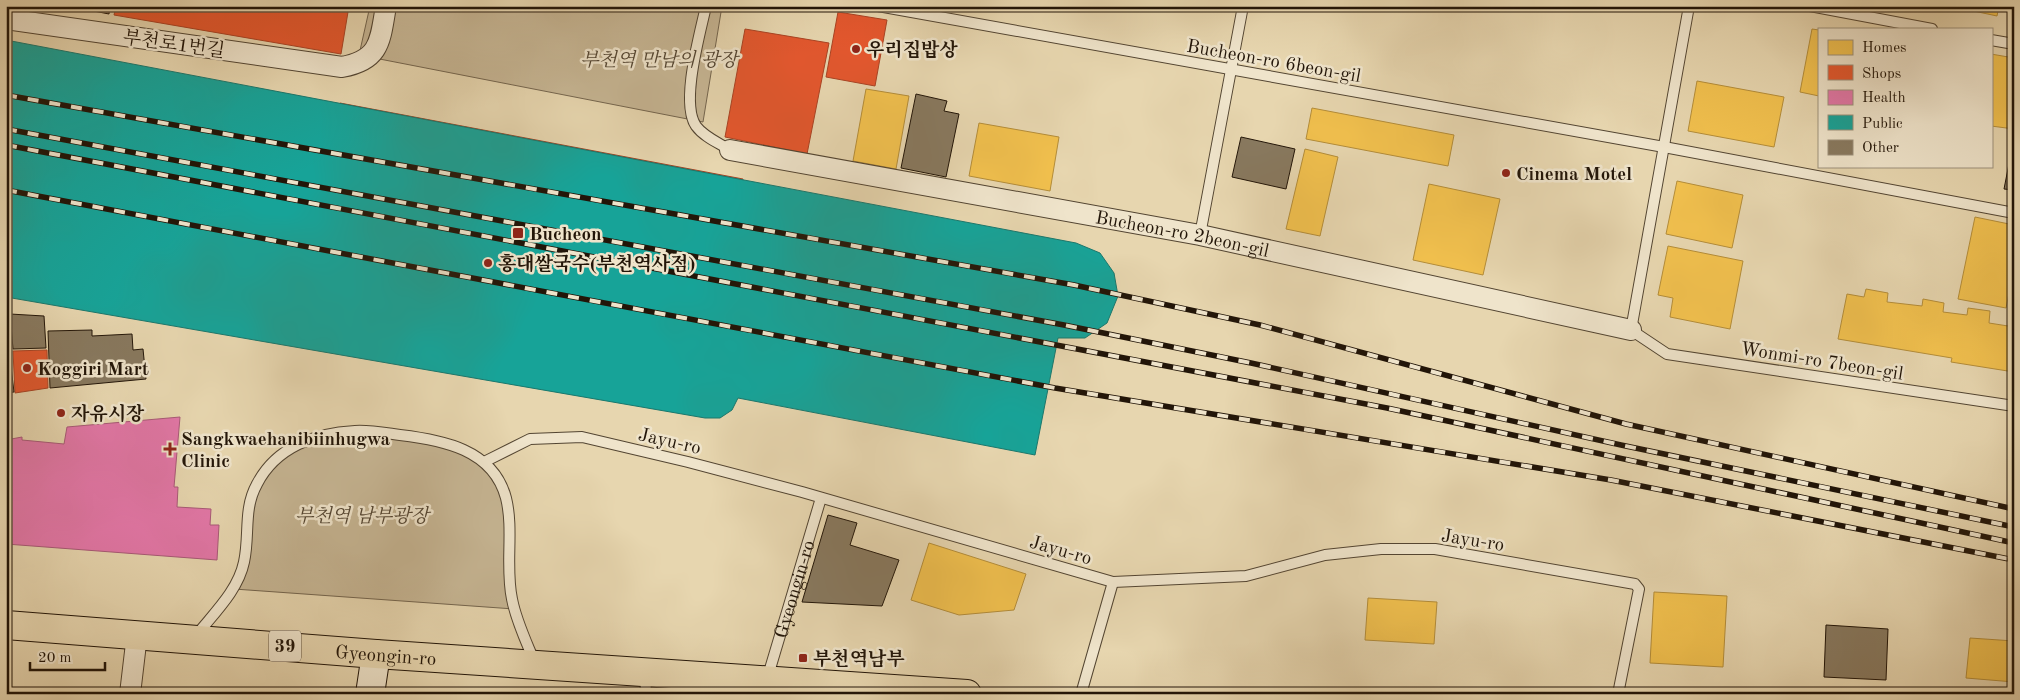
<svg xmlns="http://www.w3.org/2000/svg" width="2020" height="700" font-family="'Old Standard TT','Noto Serif KR',serif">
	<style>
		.green { fill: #c6b593; stroke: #74654e }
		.homes { fill: #f2c14e; stroke: #b48d39 }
		.shops { fill: #e4572e; stroke: #aa4323 }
		.health { fill: #e377a8; stroke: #a95a78 }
		.public { fill: #17a398; stroke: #1a786d }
		.building { fill: #88795f; stroke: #221508 }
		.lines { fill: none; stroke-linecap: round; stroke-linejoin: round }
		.lane-casing { stroke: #534532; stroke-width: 12 }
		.street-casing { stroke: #534532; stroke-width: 22 }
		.secondary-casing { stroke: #221508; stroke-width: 30 }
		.primary-casing { stroke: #221508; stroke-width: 30 }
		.lane { stroke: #efe4cb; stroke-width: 10 }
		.street { stroke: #efe4cb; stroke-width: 20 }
		.secondary { stroke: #efe4cb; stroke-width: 28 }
		.primary { stroke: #e7d6af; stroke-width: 28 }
		.rail-casing { stroke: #221508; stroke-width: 5.5 }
		.rail { stroke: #efe4cb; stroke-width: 4; stroke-dasharray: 11; stroke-linecap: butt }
		.poi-dot { fill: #8f2418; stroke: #efe4cb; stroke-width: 2 }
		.labels { text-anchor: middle; stroke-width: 5; stroke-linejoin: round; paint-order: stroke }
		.shield { fill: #efe4cb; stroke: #605342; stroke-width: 1 }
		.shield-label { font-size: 18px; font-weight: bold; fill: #221508 }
		.street-label { font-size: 19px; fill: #221508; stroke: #efe4cb }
		.poi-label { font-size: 19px; font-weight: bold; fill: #221508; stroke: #efe4cb; text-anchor: start }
		.park-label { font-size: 19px; font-style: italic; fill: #534532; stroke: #efe4cb }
	</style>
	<rect width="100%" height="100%" fill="#e7d6af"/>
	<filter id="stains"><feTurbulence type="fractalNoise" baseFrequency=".004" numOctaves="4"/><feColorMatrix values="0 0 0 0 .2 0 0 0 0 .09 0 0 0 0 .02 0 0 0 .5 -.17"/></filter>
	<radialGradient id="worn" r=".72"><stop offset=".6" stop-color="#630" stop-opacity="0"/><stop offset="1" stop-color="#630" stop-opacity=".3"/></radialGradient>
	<path class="green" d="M370,6h352l-19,116 -344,-67z
		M355,431l89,11 46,27 17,41 7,99 -280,-20 23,-105 23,-28 27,-16z"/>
	<path class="homes" d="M1950,6h49l-2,10z
		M1812,29l7,1v66l-19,-4z
		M1991,54l23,4v71l-23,-3z
		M1697,81l87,16 -10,50 -86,-16z
		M866,89l43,7 -13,73 -43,-8z
		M1312,108l142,27 -6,31 -142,-27z
		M979,123l80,14 -9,54 -81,-15z
		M1305,149l33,8 -18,79 -34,-7z
		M1677,181l66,14 -11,53 -66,-14z
		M1429,184l71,15 -17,76 -70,-15z
		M1975,217l39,8v44l-8,39 -48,-9z
		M1668,246l75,15 -13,68 -60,-12 3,-19 -15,-3z
		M1866,289l22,4 -1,9 35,4 1,-7 21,4 -1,9 24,3 1,-7 22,3 -1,12 19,3 3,-11h3v57l-63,-10 1,-4 -114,-19 9,-45 17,3z
		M929,543l97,31 -12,36 -55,5 -48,-15z
		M1654,592l73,4 -4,71 -73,-4z
		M1368,598l69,4 -3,42 -69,-4z
		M1970,638l44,3v41l-48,-4z"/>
	<path class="shops" d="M116,6h233l-8,48 -227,-39z
		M838,12l49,8 -12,66 -49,-9z
		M745,29l84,14 -22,111 -82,-17z
		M340,103l403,76 -34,205 -15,10 -398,-78 7,-34 15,3 22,-141 -9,-5z
		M47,350l1,38 -33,5 -2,-42z"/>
	<path class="health" d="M180,417l-6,70h4l-1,20 34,2 -1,16h9l-2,35 -211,-16v-104l16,-3v3l42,4 3,-17z"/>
	<path class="public" d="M6,40l1070,203 24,10 14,20 4,23 -11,27 -22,15h-27l-23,117 -297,-57 -6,12 -12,8h-15l-699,-121z"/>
	<path class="building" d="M68,6h42l-1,8z
		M916,94l31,7 -3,10 15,3 -13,63 -45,-9z
		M1241,137l54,12 -9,40 -54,-12z
		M2014,138v52l-10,-1z
		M10,314l34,2 2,32 -33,1z
		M6,325l8,67 -8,1z
		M92,330v6l40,-2 1,16 10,-1 3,30 -96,9 -2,-57z
		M828,515l29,8 -7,22 49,15 -17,46 -80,-4z
		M1826,625l62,4 -2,51 -62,-3z"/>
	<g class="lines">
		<defs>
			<g id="lane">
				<path d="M706,6c-6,28 -26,97 -10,120 8,11 23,17 34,24"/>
				<path d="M878,6l786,141 350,66"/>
				<path d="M1689,6l-58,324 36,24 347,52"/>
				<path d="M1810,6l122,23"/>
				<path d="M1991,40l23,4"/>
				<path d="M1200,235l43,-229"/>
				<path d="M484,462l46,-23 52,-2 106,25 114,30 311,90 133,-6 79,-21 56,-6h54l200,35 4,5 -21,105"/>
				<path d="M195,637c18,-23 43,-46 49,-75 6,-27 -1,-53 13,-78 19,-37 58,-51 98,-53 14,-1 30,2 45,4 42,5 93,14 106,63 8,32 -1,69 6,101 4,22 15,44 23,64"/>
				<path id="s1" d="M767,679l54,-181"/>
				<path d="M645,694l2,-21"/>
				<path d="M1081,694l32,-112"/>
			</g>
			<g id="street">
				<path d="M6,19l336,48c39,-7 38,-27 44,-61"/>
				<path id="s2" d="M730,150l470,85 431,95"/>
				<path d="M130,694l7,-59"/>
			</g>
			<path id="secondary" d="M370,694l6,-40"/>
			<g id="primary">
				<path id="s3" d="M6,625l370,29 591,40"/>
			</g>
		</defs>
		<use href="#lane" class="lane-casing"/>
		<use href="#street" class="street-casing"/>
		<use href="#secondary" class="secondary-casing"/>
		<use href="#primary" class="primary-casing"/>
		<use href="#lane" class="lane"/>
		<use href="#street" class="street"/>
		<use href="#secondary" class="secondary"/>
		<use href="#primary" class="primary"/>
		<defs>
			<path id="rail" d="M6,95l1068,190 186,40 366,99 388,85
				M6,129l1058,196 187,38 370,82 393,82
				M6,145l1381,263 627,135
				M6,190l1049,198 556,92 403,80"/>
		</defs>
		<use href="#rail" class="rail-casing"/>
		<use href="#rail" class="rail"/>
	</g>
	<g class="poi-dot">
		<circle cx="856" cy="49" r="5"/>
		<circle cx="1506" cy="173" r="5"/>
		<rect x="512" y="227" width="12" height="12" rx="2.5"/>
		<circle cx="488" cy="263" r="5"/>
		<circle cx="27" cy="368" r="5"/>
		<circle cx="61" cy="413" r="5"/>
		<path d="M167.5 441.5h5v5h5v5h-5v5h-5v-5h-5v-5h5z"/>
		<rect x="798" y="653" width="10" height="10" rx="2.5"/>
	</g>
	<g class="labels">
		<rect class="shield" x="269" y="630.5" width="32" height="31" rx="4"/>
		<g class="shield-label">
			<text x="285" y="652">39</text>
		</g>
		<g class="street-label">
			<text transform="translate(174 43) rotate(8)" y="7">부천로1번길</text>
			<text transform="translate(1274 60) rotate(10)" y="7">Bucheon-ro 6beon-gil</text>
			<text dy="7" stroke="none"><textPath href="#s2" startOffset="460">Bucheon-ro 2beon-gil</textPath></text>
			<text transform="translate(1822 360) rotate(9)" y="7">Wonmi-ro 7beon-gil</text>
			<text transform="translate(670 440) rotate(13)" y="7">Jayu-ro</text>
			<text transform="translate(1473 539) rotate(9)" y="7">Jayu-ro</text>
			<text transform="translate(1061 549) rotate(16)" y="7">Jayu-ro</text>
			<text dy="7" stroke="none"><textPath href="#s1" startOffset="94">Gyeongin-ro</textPath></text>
			<text dy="7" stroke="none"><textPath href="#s3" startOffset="381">Gyeongin-ro</textPath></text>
		</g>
		<g class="poi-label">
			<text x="866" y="56">우리집밥상</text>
			<text x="1516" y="180">Cinema Motel</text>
			<text x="529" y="240">Bucheon</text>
			<text x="498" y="270">홍대쌀국수(부천역사점)</text>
			<text x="37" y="375">Koggiri Mart</text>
			<text x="71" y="420">자유시장</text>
			<text x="181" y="445">Sangkwaehanibiinhugwa<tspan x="181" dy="22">Clinic</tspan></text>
			<text x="813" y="665">부천역남부</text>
		</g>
		<g class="park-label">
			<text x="659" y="66">부천역 만남의 광장</text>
			<text x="362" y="522">부천역 남부광장</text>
		</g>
	</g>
	<rect width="2020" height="700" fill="none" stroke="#e7d6af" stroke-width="25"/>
	<rect x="8" y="8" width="2005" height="685" fill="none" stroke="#221508" stroke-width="2.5"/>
	<rect x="12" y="12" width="1995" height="675" fill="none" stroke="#221508"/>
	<rect x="1818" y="28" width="175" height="140" fill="#efe4cb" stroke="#9d917d"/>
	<rect x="1828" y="40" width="25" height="15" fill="#f2c14e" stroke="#9d917d"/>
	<text x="1862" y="52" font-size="15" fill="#221508">Homes</text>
	<rect x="1828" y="65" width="25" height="15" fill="#e4572e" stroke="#9d917d"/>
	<text x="1862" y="78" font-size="15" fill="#221508">Shops</text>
	<rect x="1828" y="90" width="25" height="15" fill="#e377a8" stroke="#9d917d"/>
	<text x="1862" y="102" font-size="15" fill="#221508">Health</text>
	<rect x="1828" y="115" width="25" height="15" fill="#17a398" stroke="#9d917d"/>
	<text x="1862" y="128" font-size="15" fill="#221508">Public</text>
	<rect x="1828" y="140" width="25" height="15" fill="#88795f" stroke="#9d917d"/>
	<text x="1862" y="152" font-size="15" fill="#221508">Other</text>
	<path d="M30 662v8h75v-8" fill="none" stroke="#221508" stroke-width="2.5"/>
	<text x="38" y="662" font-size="15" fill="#221508" stroke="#efe4cb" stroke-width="4" paint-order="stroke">20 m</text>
	<rect width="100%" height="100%" filter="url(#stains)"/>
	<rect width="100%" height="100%" fill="url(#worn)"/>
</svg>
